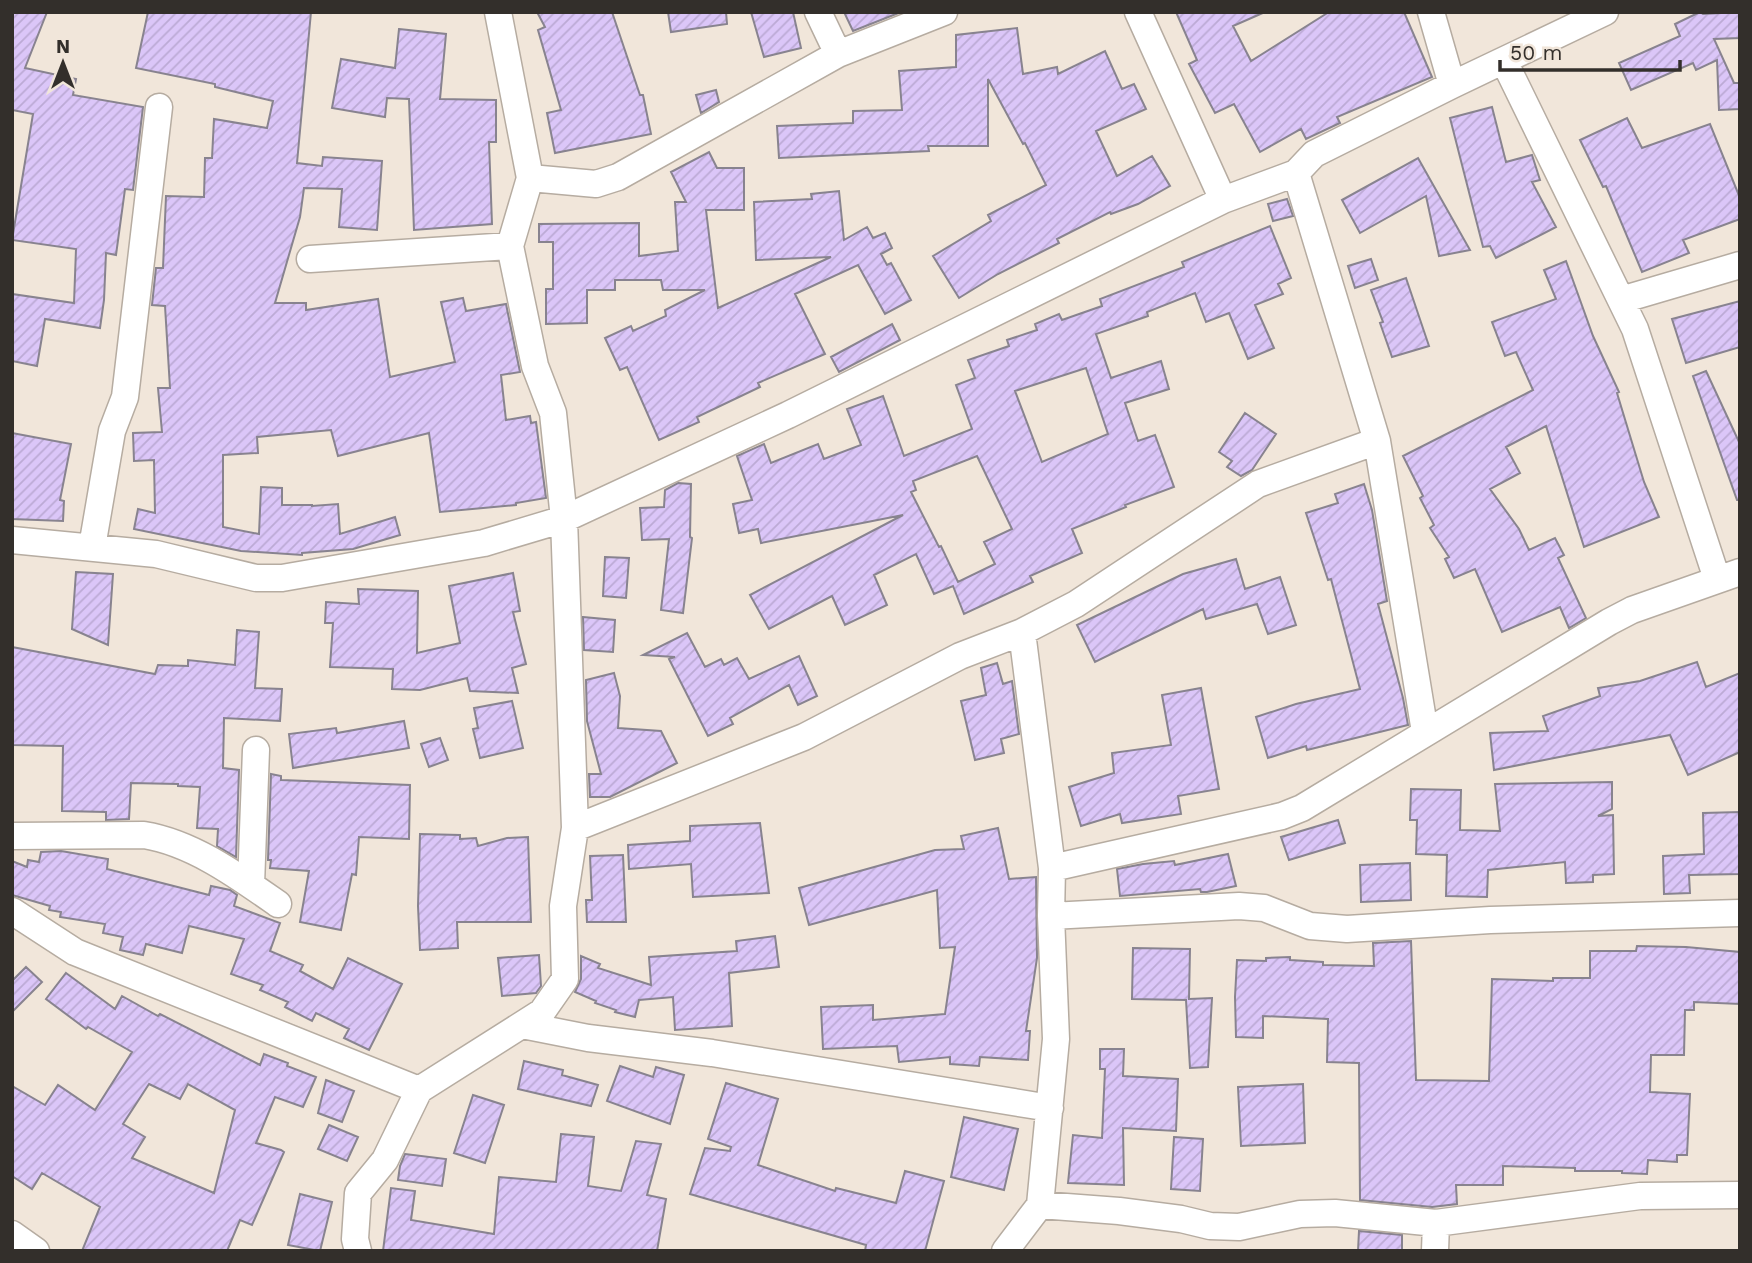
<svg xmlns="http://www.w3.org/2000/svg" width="1752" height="1263" font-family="'Work Sans',sans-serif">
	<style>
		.building { fill: url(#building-hatch); stroke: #88838f; stroke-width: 2; fill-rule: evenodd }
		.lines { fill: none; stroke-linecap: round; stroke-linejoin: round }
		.minor-casing { stroke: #b6aca1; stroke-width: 29 }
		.minor { stroke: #fff; stroke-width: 26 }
	</style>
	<defs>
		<pattern id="building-hatch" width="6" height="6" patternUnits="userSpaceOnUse" patternTransform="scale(1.75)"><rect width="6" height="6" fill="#dbc6f8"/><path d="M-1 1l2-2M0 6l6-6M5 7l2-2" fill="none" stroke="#bcaad5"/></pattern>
	</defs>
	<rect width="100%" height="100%" fill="#f1e6da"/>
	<path class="building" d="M12,12h35l-22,56 51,11 -3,16 70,12 -10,83 -8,-1 -9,66 -10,-2 -2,47 -4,28 -55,-9 -8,47 -25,-5v-67l62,9 2,-54 -64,-9 21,-126 -21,-4z
		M148,12h163l-14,151 25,3 1,-9 59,4 -5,69 -38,-3 3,-38 -38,-1 -4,29 -25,86h31v7l72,-11 12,78 65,-15 -14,-60 22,-4 3,13 40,-7 14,68 -19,3 5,45 24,-4 1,7 5,-1 10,76 -30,5v2l-76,7 -11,-79 -91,23 -7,-26 -74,7 1,16 -35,2v72l36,7 2,-47 21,1v17h30v1l26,-2 2,30 55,-17 5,18 -47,14 -51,4v2l-61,-4 -107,-22 4,-20 17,4 -1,-53 -20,1 -1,-28 29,-1 -4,-44h12l-5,-82 -13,-1 4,-37h7l3,-72 38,1 1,-39h7l2,-39 53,9 6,-27 -58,-14v-3l-79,-16z
		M537,12h75l28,83h3l8,39 -96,19 -8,-40 14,-3 -23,-80 7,-3z
		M668,12h58l1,12 -56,8z
		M751,12h42l8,36 -37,9z
		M844,12h57l-48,19z
		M1176,12h89l-32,14 18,35 78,-49h75l28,65 -95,40 3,6 -34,16 -5,-10 -41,23 -26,-48 -19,9 -26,-49 8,-4z
		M1700,12l3,2 37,-2v26l-26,1 20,44h6v26l-21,1 -2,-50 -21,10 -3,-7 -62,27 -12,-27 61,-27 -5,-12z
		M1017,28l6,46 34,-7 1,7 47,-23 17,38 12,-5 12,25 -50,22 21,45 35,-20 18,30 -32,18 -27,10 -1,-2 -53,27 2,4 -61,31 -39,24 -26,-42 58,-35 -3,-6 58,-30 -21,-42 -2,1 -35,-65v67h-60l1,5 -150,7 -2,-32 76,-3v-12l49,-1 -3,-39 57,-4v-32z
		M399,29l47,5 -6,65 56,1v42h-7l3,82 -78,6 -5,-131 -22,-1 -2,19 -53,-9 9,-49 54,9z
		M716,90l3,12 -18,11 -5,-18z
		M1492,107l14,55 26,-7 8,25 -8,2 24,45 -60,31 -6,-12 -7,1 -33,-129z
		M1627,118l15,30 68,-24 30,74v21l-57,21 6,13 -47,19 -36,-86 -3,1 -23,-47z
		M709,152l8,16h27v42h-38l12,98 113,-51 -75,3 -2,-58 58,-3 -1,-5 28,-3 5,49 23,-13 6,11 12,-5 7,15 -11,6 6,11 4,-2 20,37 -26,14 -27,-49 -63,29 30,60 -67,29 2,4 -63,30 2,5 -40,18 -32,-73 -7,3 -15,-32 26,-12 2,5 33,-15 -1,-6 40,-20h-42l-2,-10h-46v10h-28v33l-41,1v-35h7v-47h-14v-18l100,-1v33l39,-5 -3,-49h11l-15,-30z
		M1418,158l9,16 43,76 -31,6 -13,-60 -66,37 -18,-33z
		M1287,199l6,17 -20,5 -5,-17z
		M1270,226l21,52 -13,6 5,10 -28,11 19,43 -26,11 -19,-46 -23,9 -11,-29 -48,19 1,4 -52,18 15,44 50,-17 8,28 -44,14 13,38 17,-6 19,52 -49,18 1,2 -54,22 10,24 -52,23 3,6 -69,32 -11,-28 -19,8 -18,-40 -42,21 13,30 -42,20 -13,-29 -63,33 -19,-34 153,-80 -142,28 -3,-14 -19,4 -6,-29 19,-4 -15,-44 27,-12 7,19 47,-19 6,15 37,-14 -14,-36 36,-13 21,60 68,-27 -16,-44 19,-7 -7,-18 41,-14 -2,-6 30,-10 -2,-6 24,-10 3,6 40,-14 -2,-7 84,-32 -2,-5zM1086,368l22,66 -66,28 -27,-71zM977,456l35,73 -28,13 11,22 -37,18 -17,-36 -2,1 -28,-55 5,-2 -3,-9z
		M1371,259l7,21 -23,8 -7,-22z
		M1566,261l27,75 26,56 -2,1 27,89 15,35 -75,30 -38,-121 -40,21 14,26 -30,16 29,40 10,21 26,-12 9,17 -6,3 28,60 -17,10 -9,-21 -58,25 -27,-63 -21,9 -9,-19 4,-2 -19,-29 4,-3 -14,-27 3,-2 -20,-40 130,-66 -17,-38 -11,4 -13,-34 64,-23 -12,-29z
		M1406,278l23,68 -37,11 -12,-34 3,-1 -12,-32z
		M1740,301v46l-54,16 -14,-44z
		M892,324l8,16 -61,32 -8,-15z
		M1706,371l34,73v56h-3l-44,-124z
		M1245,413l31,21 -24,36 -11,6 -14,-9 5,-6 -13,-9z
		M12,433l59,11 -11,56 4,1 -1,20 -51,-2z
		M678,483l13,1 -1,53 2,1 -9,75 -22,-3 8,-71 -27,1 -2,-32 24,-1 1,-17z
		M1364,484l8,26 15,91 -9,3 25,94 5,27 -101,25 -1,-4 -38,12 -12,-41 40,-13 64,-15 -29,-110 -3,1 -22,-67 32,-10 -3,-9z
		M605,557l24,1 -3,40 -23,-2z
		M1236,559l9,30 35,-12 16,48 -28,9 -11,-30 -51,15 -3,-10 -108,53 -18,-37 106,-51z
		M76,572l37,2 -5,71 -36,-16z
		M513,573l7,38 -7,1 13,52 -14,4 6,25 -48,-2 -3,-13 -47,12 -28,-1 1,-20 -63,-2 3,-44h-8l1,-21 33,2 -1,-15 60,2 -1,62 43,-10 -11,-57z
		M583,617l32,3 -2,32 -29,-2z
		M237,630l22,2 -4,56 27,1 -2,32 -56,-3 -1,50 16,2 -3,87 -19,-11 1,-17 -21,-1 3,-41 -22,-1v-2l-47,-1 -2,36 -23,1v-8l-44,-1 1,-65 -51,-1v-98l143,27 3,-9 30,1v-6l47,5z
		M687,633l18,34 16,-8 3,6 13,-7 12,21 50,-23 18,40 -19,9 -9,-20 -59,33 3,6 -25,12 -39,-77 6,-2 -32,-2z
		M1697,662l9,25 34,-14v79l-52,23 -18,-40 -176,35 -4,-37 58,-2 -5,-15 57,-20 -2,-8 42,-7z
		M997,663l6,21 9,-3 7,53 -18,5 3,14 -29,7 -14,-59 25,-6 -5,-27z
		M614,673l6,23 -2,32 43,3 16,32 -67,34h-20l-1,-23h12l-14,-53 -1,-41z
		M1201,688l18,101 -41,7 3,18 -59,9 -2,-9 -39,12 -12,-39 45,-14 -2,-20 59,-8 -9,-50z
		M512,701l11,47 -43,10 -7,-29 5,-1 -4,-20z
		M404,721l5,27 -116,20 -4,-34 47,-6 1,5z
		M440,738l8,22 -19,7 -8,-23z
		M271,774l10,2v4l129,5 -1,54 -50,-2 -3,38 -4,-1 -11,56 -41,-8 9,-51 -39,-3 1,-8h-3z
		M1612,782v27l-14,7 15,-1 1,59 -21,1v7l-27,1 -1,-21 -77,8 -1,27 -41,-1 1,-41 -31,-1 1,-34h-7l1,-31 50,1 -1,40 40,1 -5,-47z
		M1740,812v62l-51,1 1,18 -26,1 -1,-38 41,-2 -1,-41z
		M1338,820l7,23 -56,17 -8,-23z
		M760,823l9,70 -76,4 -2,-33 -62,5 -1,-24 62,-4v-15z
		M998,828l11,51 27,-2 1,81 -11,73h4l-2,29 -48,-3 -1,9 -29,-2v-7l-51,5 -2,-16 -74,3 -2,-42 52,-2v15l72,-6 10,-67 -15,1 -3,-58 -128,35 -10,-37 136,-38 29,-1 -3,-13z
		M420,834l40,1v4l16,-1 2,8 29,-8 21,-1 3,85h-74l1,26 -38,2 -2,-44z
		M61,851l47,8 -1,10 102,26 2,-9 19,4 7,5 -3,11 46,17 -10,28 33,14 -3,6 33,18 15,-31 54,26 -33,66 -25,-12 5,-9 -33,-16 -4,8 -27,-14 3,-5 -28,-12 3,-5 -32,-11 13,-35 -55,-13 -7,27 -36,-9 -3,11 -23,-5 3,-13 -20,-4 2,-9 -45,-7 1,-5 -12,-2 1,-4 -38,-11v-34l15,6 1,-7 11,2 2,-10z
		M1228,854l8,32 -29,6h-6l-1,-3 -80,7 -3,-27 26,-5 31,-3 1,4z
		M623,855l3,67h-39l-1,-22h6l-2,-44z
		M1410,863l1,37 -50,2 -1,-37z
		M775,936l4,31 -50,6 3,53 -57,4 -2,-33 -34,3 -4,17 -20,-5 1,-2 -21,-7 1,-2 -21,-9 6,-13v-23l19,8 -2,4 53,17 -2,-28 88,-6 -1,-10z
		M1411,941l5,139 73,1 3,-102 61,2v-3h37v-27h46l1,-5 49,1 54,5v52l-46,-2v8h-9l-1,45h-33l-1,37 40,2 -3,61h-10v7l-29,-2 -1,14 -25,-1v-2h-47v-3l-72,-2v19h-47l1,19 -25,3 -72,-7 -1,-137 -32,-1 1,-43 -65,-3v22l-27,-1 -1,-40 2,-37 29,1v-3l24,-1v3l33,2v3l51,1 -1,-23z
		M1133,948l57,1 -1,50 23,-1 -4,69 -18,1 -4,-68 -54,-1z
		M539,955l2,31 -5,7 -34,3 -4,-38z
		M26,967l16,15 -30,30v-31z
		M66,973l49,36 7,-13 36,20 2,-2 100,51 4,-11 24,9 -1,3 29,11 -13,30 -28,-10 -19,46 25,7 3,2 -32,73 -12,-5 -13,31h-145l18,-44 -58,-34 -10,16 -20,-13v-90l33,19 13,-20 37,25 37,-58 -44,-25 -2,2 -40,-30zM149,1084l31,15 8,-15 47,26 -21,83 -82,-35 13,-21 -22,-13z
		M1100,1049h24l-1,27 55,3 -2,52 -53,-3 1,57 -56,-2 5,-48 29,3 3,-69h-5z
		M524,1061l39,9 -1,5 36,10 -7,21 -73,-17z
		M620,1066l33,11 3,-10 28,8 -14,49 -63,-23z
		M326,1080l28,11 -12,31 -24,-9z
		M726,1083l52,16 -20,66 77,26 1,-3 60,15 9,-32 39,10 -19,70h-60l1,-6 -176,-51 15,-46 25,3 1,-4 -23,-8z
		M1303,1084l2,59 -64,3 -3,-59z
		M473,1095l31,10 -19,58 -31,-10z
		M964,1117l54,12 -14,61 -53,-13z
		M329,1125l29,12 -11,24 -29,-12z
		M561,1134l33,3 -6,49 33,5 15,-50 25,3 -14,51 19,4 -9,52h-274l8,-63 24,3 -4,29 83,14 5,-57 57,5z
		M1174,1137l29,2 -3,52 -29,-2z
		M405,1154l41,5 -4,27 -44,-6 2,-14z
		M300,1194l32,8 -12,49 -32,-6z
		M1359,1231l43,4v16h-44z"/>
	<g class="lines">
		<defs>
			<path id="minor" d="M818,12l20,42
				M1138,12l85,188
				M1431,12l21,73
				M1504,61l131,268 82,250
				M1296,173l81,268 48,291
				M530,178l66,6 22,-7 220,-123 106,-42
				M310,259l200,-13
				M1621,300l119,-35
				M12,540l144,14 100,24h26l202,-35 80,-24 224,-104 435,-215 73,-27 18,-19 138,-69 153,-73
				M92,547l20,-116 13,-34 34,-290
				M575,828l229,-91 156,-81 62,-24 54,-28 182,-120 119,-43
				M12,836l132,-1c49,8 94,41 134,69
				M1052,868l230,-52 20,-8 307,-186 23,-12 108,-38
				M251,885l5,-135
				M12,911l63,41 344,138
				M1051,916l188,-10 25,2 46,18 37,3 143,-9 250,-7
				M522,1025l66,13 124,15 338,55
				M1040,1205l79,6 62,8 29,7 29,1 61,-13 35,-1 101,10 204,-27 100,-1
				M12,1234l24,17
				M358,1251l-3,-12 3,-46 27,-33 34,-70 123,-78 23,-33 -2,-73 12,-78 -11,-309 -11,-106 -18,-47 -25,-120 20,-68 -32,-166
				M1005,1251l35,-46 16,-166 -5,-123 1,-48 -30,-236
				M1435,1251l1,-28"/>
		</defs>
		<use href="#minor" class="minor-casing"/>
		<use href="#minor" class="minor"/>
	</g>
	<rect width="1752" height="1263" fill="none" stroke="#332f2b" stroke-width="28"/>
	<g transform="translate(63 63)" stroke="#f1e6da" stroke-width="5" paint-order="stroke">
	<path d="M0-5L12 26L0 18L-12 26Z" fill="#332f2b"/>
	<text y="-10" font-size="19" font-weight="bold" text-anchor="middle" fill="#332f2b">N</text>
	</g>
	<path d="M1500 60v10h180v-10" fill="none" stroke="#332f2b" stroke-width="3.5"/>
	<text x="1510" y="60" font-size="21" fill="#332f2b" stroke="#f1e6da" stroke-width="5" paint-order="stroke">50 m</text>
</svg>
